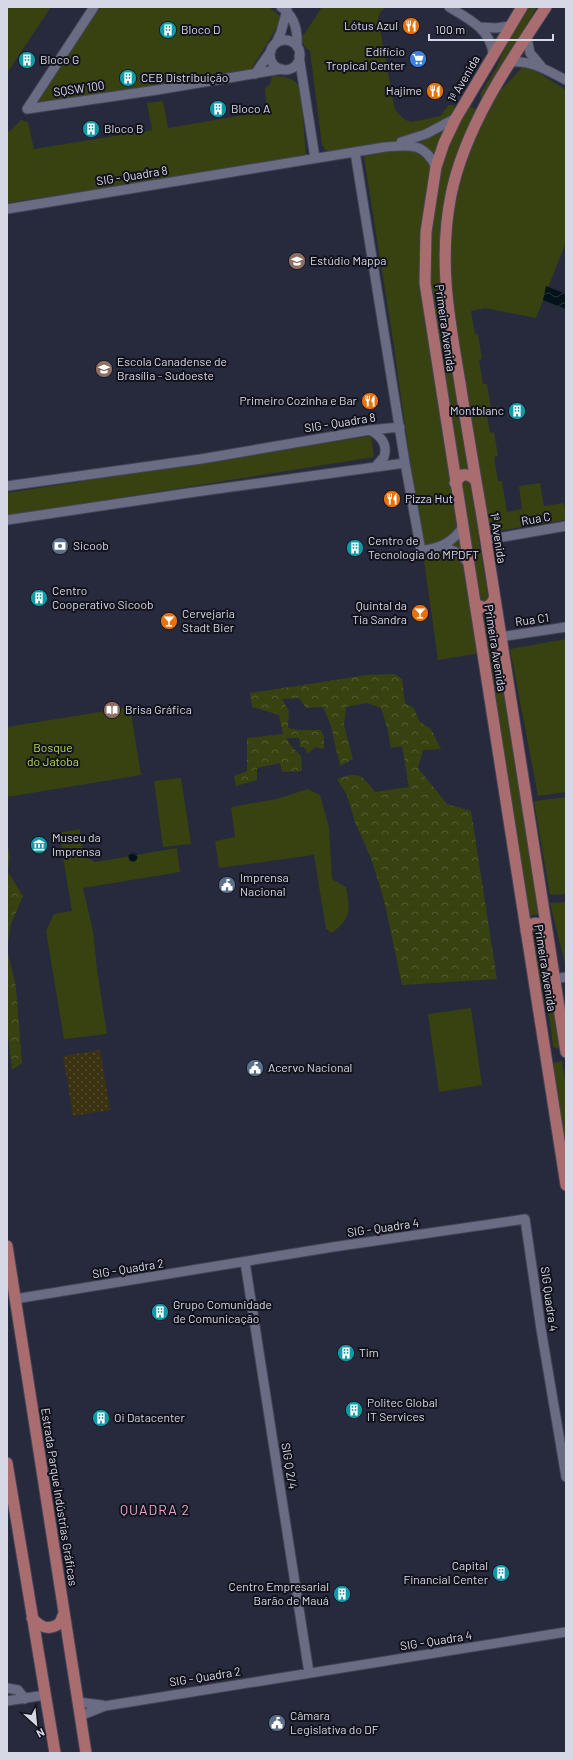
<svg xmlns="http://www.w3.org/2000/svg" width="573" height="1760" font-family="Barlow,sans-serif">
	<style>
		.green { fill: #374210 }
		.forest { fill: url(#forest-crowns) }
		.sand { fill: url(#sand-dots) }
		.water { fill: url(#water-waves) }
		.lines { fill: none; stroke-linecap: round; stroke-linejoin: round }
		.minor-casing { stroke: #444556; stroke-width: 11 }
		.major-casing { stroke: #444556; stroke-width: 13 }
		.minor { stroke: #696c83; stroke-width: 9 }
		.major { stroke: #a96d70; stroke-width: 11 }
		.labels { text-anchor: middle; stroke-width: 4; stroke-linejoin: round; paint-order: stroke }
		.poi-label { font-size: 12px; fill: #d6d8e5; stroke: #12131c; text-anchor: start }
		.street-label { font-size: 12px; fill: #d6d8e5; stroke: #12131c }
		.park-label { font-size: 12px; fill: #bdd95b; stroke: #12131c }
		.quarter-label { font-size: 14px; letter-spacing: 1px; fill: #eca5d0; stroke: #12131c }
	</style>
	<defs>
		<pattern id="forest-crowns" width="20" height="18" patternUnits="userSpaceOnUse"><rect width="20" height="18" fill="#374210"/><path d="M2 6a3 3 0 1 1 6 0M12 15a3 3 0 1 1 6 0" fill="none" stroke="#535d33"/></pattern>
		<pattern id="sand-dots" width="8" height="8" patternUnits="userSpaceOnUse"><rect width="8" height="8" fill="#3b3212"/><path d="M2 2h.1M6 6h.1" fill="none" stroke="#574f34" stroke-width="1.8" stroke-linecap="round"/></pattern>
		<pattern id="water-waves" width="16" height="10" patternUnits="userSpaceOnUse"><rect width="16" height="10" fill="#041219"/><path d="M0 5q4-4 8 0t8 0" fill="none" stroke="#28343a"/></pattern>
	</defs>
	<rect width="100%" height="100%" fill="#27293d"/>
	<path class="green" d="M7,7h44l-44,66z
		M102,7h167l11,9 -1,8 -29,47 -208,33 -3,-2v-6l54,-82z
		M322,7h65l-7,5 -2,6 17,92 10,10 7,2 28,-6 9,-11h4l2,3c-13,33 -96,39 -128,44l-5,-7 -12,-94 -5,-4 -4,-8z
		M529,7h8l-53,91h-3l-1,-4 16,-26 12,-27z
		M525,64l41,26v152l-30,76 -51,-10 -14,3 4,23h3l4,25 -3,1 4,24h4l4,24 -5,1 4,24 4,-1 4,24 -4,1 4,24h4l5,31 15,-3 -3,-23 21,-3 4,23 20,-3 2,17 -88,14 61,380 -11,2 -42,-264 -48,8 -45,-320 -30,-189 48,-9 32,-12 27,-24 11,6z
		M272,76c14,1 24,1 29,15l5,65 -299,47v-72h3l11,-11 7,2 6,27 118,-19 -5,-27 16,-2 5,27 99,-17 -2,-23 5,-4z
		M371,436l3,21 -367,59v-23z
		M566,639v153l-28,4 -28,-147z
		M130,707l11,68 -134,22v-70z
		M181,778l10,66 -28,3 -9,-66z
		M308,789l12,6 9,32 3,52 14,8c4,23 6,30 -14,46l-6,-4 -12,-74 -95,13 -4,-27 20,-4 -4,-30 45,-8z
		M566,797v97l-16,1 -16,-94z
		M80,829l4,27 11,6 82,-14 3,24 -97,16 10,43 4,38 10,65 -43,5 -18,-108 8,-17 18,-3 -13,-78z
		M566,902v66l-16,-65z
		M534,929l4,3 5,31 9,31 8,52 -2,3 -5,-2 -4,-31 -8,-21 -10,-65z
		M471,1008l11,77 -43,7 -11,-78z
		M562,1061l4,26v67l-14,-91z"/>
	<path class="forest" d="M395,674l7,5 3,24 9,5 5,13 12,8 10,20 -18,1 -5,18 29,36 24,7 26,168 -95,6 -18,-85 -13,-42 -16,-36 -8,-27 -10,-16c22,-8 25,-4 38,13l34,-5 -7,-41 -11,2 -4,-21 -6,-19 -14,-5 -21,4 -2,18 9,34 -13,7 -9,-40 -8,-19 -17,1 -7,-10 -17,1 7,12 -1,17 11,2h22l3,7v12l-9,-2 -7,7 -4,-7h-4l-1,-9h-13l6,9 9,9 1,15 -20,1 -2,-9 -23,5v12l-21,6 -2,-10 13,-5v-33l36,-4 -4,-19 -27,-8 -2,-14 117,-18z
		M7,772l8,6 -8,9z
		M7,841l3,15 -2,16 15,24 -12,28 -4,25 9,38 6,76 -10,7 -5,-43z"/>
	<path class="sand" d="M100,1050l10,60 -37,6 -10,-60z"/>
	<path class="water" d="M546,286l20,8v15l-23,-9z
		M128.5 857a4.5 4.5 0 1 1 9 0a4.5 4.5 0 1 1-9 0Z"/>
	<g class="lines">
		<defs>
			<path id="minor" d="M94,7l-67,102 130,-19 125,-21
				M281,7c14,9 17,25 16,40
				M449,7c20,12 41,22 44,46
				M479,27l17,1 14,-2
				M527,38l3,15 11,13
				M270 55a15 15 0 1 1 30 0a15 15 0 1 1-30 0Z
				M276,43l5,-11 6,-22
				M299,56l16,102
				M511,62c21,-2 37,9 55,18
				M255,74l16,-23
				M401,142l25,-8 30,-16
				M355,152l50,311 16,88c20,-4 30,-7 42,-24
				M7,209l378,-62c24,-2 39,-5 51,20
				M370,430c11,6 18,14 14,27l-8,9
				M7,486l194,-27 169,-29 30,-3
				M7,520l188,-28 210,-29
				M486,540l80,-14
				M443,546l17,8 9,10
				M500,637l66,-10
				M554,979l12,-2
				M245,1262l64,411
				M15,1299l318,-52 192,-28 16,110 25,148
				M7,1688l11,2 7,9
				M7,1701l38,-6
				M78,1702l24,3
				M80,1716l25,-10 461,-74"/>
			<path id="major" d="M522,7l-66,111 -12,25 -8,24 -10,65 -1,51 141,902
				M546,7c-38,57 -81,120 -95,188 -13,66 -2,123 9,188 7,46 15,92 23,139 28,176 55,353 83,530
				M455,483l7,-8c6,-1 10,1 14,6
				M475,604l10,4 6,-4 3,-5
				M526,931c4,-10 11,-9 19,-4
				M7,1246l79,507
				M7,1463l48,290
				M32,1618c9,10 17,13 28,5l4,-10"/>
		</defs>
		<use href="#minor" class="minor-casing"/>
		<use href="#major" class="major-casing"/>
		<use href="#minor" class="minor"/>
		<use href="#major" class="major"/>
	</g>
	<defs>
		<symbol id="restaurant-disc" viewBox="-11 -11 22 22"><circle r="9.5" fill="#e8710a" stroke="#12131c"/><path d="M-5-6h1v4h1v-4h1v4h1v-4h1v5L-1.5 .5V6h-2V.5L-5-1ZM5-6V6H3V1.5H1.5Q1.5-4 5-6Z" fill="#fff"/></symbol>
		<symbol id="building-disc" viewBox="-11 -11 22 22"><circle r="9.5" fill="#0f9aa8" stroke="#12131c"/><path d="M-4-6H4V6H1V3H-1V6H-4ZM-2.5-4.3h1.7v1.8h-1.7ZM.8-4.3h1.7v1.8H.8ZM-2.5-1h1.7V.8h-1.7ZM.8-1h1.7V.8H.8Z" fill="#fff"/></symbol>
		<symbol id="supermarket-disc" viewBox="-11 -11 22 22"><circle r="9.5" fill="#3f7fe0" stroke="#12131c"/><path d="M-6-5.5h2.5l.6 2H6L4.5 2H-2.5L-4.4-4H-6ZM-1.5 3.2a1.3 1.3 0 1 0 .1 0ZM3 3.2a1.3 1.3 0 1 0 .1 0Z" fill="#fff"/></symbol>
		<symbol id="university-disc" viewBox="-11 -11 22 22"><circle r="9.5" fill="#8d6e63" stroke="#12131c"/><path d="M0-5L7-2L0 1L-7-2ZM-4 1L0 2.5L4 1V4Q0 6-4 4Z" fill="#fff"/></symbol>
		<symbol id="school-disc" viewBox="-11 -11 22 22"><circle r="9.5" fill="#8d6e63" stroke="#12131c"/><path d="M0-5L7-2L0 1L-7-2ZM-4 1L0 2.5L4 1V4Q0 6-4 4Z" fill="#fff"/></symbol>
		<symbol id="bank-disc" viewBox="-11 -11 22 22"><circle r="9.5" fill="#5c6f8a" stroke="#12131c"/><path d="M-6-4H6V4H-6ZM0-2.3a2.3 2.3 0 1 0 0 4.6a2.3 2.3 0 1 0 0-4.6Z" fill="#fff"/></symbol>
		<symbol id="bar-disc" viewBox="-11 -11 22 22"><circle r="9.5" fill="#e8710a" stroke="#12131c"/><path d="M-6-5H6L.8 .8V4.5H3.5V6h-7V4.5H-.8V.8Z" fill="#fff"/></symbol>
		<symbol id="library-disc" viewBox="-11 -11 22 22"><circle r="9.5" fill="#8d6e63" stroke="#12131c"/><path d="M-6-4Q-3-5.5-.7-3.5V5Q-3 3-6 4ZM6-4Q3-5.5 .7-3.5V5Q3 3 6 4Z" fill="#fff"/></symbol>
		<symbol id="museum-disc" viewBox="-11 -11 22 22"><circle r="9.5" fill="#0f9aa8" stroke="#12131c"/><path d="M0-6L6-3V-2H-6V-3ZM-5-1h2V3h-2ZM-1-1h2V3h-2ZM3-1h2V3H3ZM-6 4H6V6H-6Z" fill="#fff"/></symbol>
		<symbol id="civic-disc" viewBox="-11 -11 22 22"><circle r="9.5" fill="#5c6f8a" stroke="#12131c"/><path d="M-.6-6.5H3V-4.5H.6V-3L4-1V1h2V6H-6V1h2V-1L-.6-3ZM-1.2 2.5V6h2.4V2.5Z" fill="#fff"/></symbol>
	</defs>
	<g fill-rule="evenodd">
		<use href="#restaurant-disc" x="401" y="16" width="20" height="20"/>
		<use href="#building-disc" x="158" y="20" width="20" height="20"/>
		<use href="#supermarket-disc" x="408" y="49" width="20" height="20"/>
		<use href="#building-disc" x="17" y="50" width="20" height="20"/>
		<use href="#building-disc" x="118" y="68" width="20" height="20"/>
		<use href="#restaurant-disc" x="425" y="81" width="20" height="20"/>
		<use href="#building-disc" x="208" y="99" width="20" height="20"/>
		<use href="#building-disc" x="81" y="119" width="20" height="20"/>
		<use href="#university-disc" x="287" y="251" width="20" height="20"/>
		<use href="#school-disc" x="94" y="359" width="20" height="20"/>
		<use href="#restaurant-disc" x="360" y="391" width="20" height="20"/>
		<use href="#building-disc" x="507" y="401" width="20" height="20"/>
		<use href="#restaurant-disc" x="382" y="489" width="20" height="20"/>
		<use href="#bank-disc" x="50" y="536" width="20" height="20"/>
		<use href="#building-disc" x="345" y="538" width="20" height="20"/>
		<use href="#building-disc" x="29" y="588" width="20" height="20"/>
		<use href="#bar-disc" x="410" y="603" width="20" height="20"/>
		<use href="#bar-disc" x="159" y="611" width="20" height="20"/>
		<use href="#library-disc" x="102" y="700" width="20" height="20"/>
		<use href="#museum-disc" x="29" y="835" width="20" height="20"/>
		<use href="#civic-disc" x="217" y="875" width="20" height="20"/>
		<use href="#civic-disc" x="245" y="1058" width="20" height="20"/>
		<use href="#building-disc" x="150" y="1302" width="20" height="20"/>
		<use href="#building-disc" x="336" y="1343" width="20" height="20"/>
		<use href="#building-disc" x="344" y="1400" width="20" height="20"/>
		<use href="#building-disc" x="91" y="1408" width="20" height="20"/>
		<use href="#building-disc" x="491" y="1563" width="20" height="20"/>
		<use href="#building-disc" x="332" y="1584" width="20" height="20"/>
		<use href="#civic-disc" x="267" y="1713" width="20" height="20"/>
	</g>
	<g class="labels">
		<g class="poi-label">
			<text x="398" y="30" text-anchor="end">Lótus Azul</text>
			<text x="181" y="34">Bloco D</text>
			<text x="405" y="56" text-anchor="end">Edifício<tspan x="405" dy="14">Tropical Center</tspan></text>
			<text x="40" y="64">Bloco G</text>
			<text x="141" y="82">CEB Distribuição</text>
			<text x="422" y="95" text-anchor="end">Hajime</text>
			<text x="231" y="113">Bloco A</text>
			<text x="104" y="133">Bloco B</text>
			<text x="310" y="265">Estúdio Mappa</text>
			<text x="117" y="366">Escola Canadense de<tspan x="117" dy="14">Brasília - Sudoeste</tspan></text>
			<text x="357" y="405" text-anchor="end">Primeiro Cozinha e Bar</text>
			<text x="504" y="415" text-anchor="end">Montblanc</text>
			<text x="405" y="503">Pizza Hut</text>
			<text x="368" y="545">Centro de<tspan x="368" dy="14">Tecnologia do MPDFT</tspan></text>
			<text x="73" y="550">Sicoob</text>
			<text x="52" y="595">Centro<tspan x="52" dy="14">Cooperativo Sicoob</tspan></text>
			<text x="407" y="610" text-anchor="end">Quintal da<tspan x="407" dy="14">Tia Sandra</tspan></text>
			<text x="182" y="618">Cervejaria<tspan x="182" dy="14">Stadt Bier</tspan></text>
			<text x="125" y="714">Brisa Gráfica</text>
			<text x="52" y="842">Museu da<tspan x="52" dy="14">Imprensa</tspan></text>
			<text x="240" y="882">Imprensa<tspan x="240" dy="14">Nacional</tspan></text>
			<text x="268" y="1072">Acervo Nacional</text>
			<text x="173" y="1309">Grupo Comunidade<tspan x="173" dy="14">de Comunicação</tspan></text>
			<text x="359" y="1357">Tim</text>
			<text x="367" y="1407">Politec Global<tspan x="367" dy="14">IT Services</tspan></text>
			<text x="114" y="1422">Oi Datacenter</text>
			<text x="488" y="1570" text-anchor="end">Capital<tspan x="488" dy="14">Financial Center</tspan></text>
			<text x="329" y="1591" text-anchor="end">Centro Empresarial<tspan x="329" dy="14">Barão de Mauá</tspan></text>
			<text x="290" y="1720">Câmara<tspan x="290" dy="14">Legislativa do DF</tspan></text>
		</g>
		<g class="street-label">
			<text transform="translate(464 79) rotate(-60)" y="4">1ª Avenida</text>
			<text transform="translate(79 89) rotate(-8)" y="4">SQSW 100</text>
			<text transform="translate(132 176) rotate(-9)" y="4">SIG - Quadra 8</text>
			<text transform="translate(445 328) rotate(82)" y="4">Primeira Avenida</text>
			<text transform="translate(340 423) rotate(-9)" y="4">SIG - Quadra 8</text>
			<text transform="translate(536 519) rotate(-10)" y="4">Rua C</text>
			<text transform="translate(498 538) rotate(81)" y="4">1ª Avenida</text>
			<text transform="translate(532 620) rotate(-8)" y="4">Rua C1</text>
			<text transform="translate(495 648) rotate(81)" y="4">Primeira Avenida</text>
			<text transform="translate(545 968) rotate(81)" y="4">Primeira Avenida</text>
			<text transform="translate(383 1228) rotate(-8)" y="4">SIG - Quadra 4</text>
			<text transform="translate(128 1269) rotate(-9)" y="4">SIG - Quadra 2</text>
			<text transform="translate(549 1299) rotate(82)" y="4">SIG Quadra 4</text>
			<text transform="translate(289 1466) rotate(81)" y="4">SIG Q 2/4</text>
			<text transform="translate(59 1497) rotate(81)" y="4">Estrada Parque Indústrias Gráficas</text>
			<text transform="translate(436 1641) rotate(-9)" y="4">SIG - Quadra 4</text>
			<text transform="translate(205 1677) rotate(-9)" y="4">SIG - Quadra 2</text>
		</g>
		<g class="park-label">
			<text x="53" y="752">Bosque<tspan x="53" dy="14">do Jatoba</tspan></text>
		</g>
		<g class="quarter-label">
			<text x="155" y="1515">QUADRA 2</text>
		</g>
	</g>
	<rect width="573" height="1760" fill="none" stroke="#d6d8e5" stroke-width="16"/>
	<g transform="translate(36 1724) rotate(153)" stroke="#12131c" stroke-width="3" paint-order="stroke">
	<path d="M0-3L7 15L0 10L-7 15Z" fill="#d6d8e5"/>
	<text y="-6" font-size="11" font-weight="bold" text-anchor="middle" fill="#d6d8e5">N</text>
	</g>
	<path d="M429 34v6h124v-6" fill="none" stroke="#d6d8e5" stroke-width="2"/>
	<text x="435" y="34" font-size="12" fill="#d6d8e5" stroke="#12131c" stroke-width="3" paint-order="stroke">100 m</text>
</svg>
